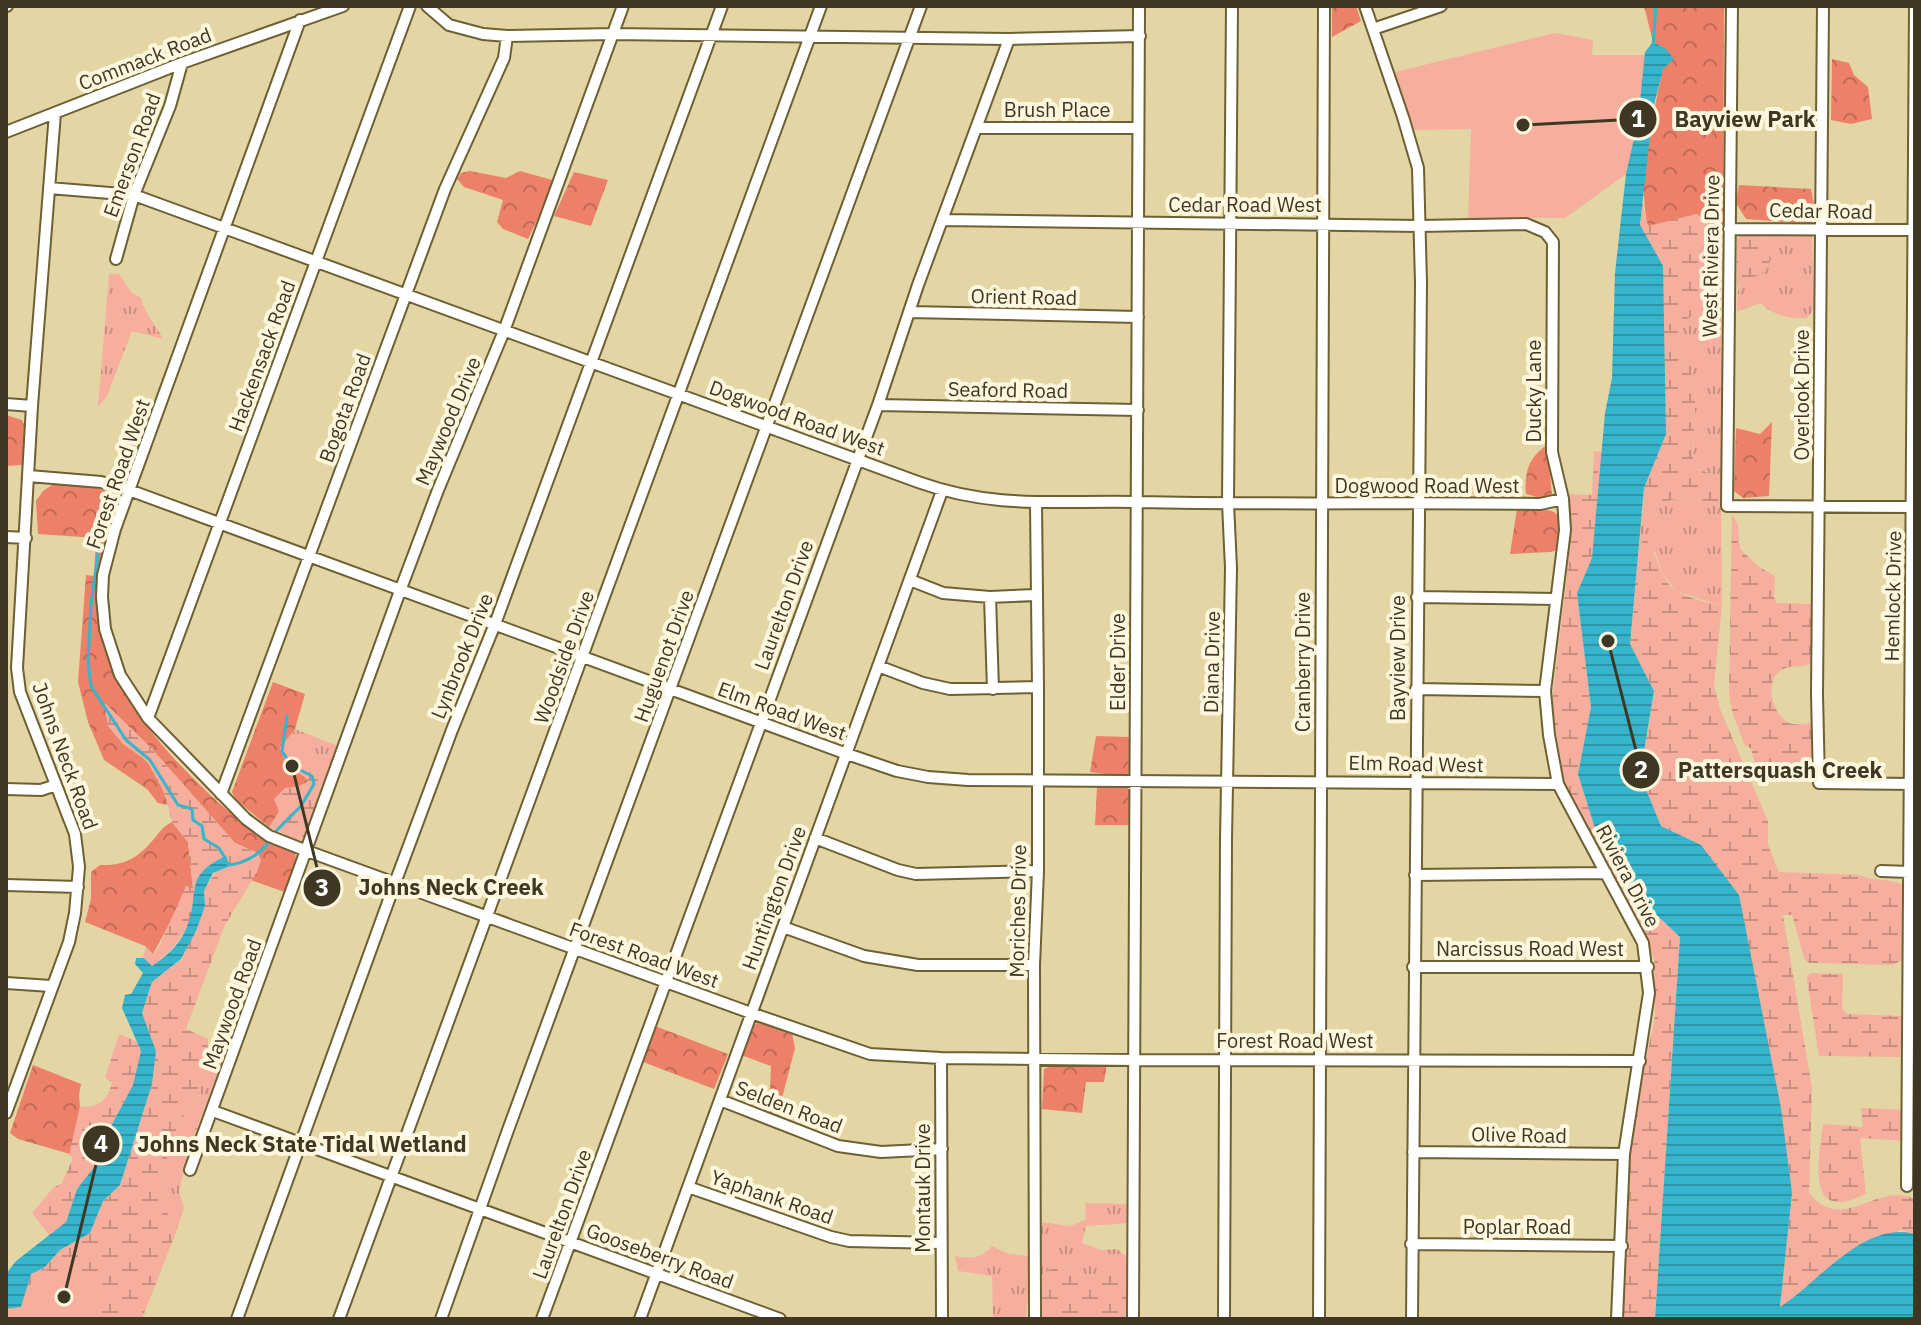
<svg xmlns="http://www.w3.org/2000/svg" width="1921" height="1325" font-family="'IBM Plex Sans',sans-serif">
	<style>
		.grass { fill: url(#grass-tufts) }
		.forest { fill: url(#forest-crowns) }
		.wetland { fill: url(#wetland-marsh) }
		.green { fill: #f6af9e }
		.water { fill: url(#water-rules) }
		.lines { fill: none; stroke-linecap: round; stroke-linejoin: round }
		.stream { stroke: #36b5cd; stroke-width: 3 }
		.minor-casing { stroke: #6d6032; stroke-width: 14 }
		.minor { stroke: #fff; stroke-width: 10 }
		.labels { text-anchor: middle; stroke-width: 8; stroke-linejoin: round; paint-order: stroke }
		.street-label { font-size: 20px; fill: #3d3724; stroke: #fef7de }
		.leader { fill: none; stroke: #3d3724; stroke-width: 3 }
		.callout-dot { fill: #3d3724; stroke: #fef7de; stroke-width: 3 }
		.mark-label { font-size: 24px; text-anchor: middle; font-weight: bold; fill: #fff }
		.callout-label { font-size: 22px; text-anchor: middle; font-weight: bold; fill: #3d3724; stroke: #fef7de; stroke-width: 8; stroke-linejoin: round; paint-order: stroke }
	</style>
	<defs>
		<pattern id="grass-tufts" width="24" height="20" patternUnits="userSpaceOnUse" patternTransform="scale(2)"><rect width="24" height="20" fill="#f6af9e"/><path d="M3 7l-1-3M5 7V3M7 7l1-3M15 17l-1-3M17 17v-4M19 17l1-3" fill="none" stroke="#c88f81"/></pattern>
		<pattern id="forest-crowns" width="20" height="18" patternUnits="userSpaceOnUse" patternTransform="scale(2)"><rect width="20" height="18" fill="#ed8068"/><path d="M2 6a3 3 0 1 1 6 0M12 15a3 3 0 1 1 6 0" fill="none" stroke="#c16a55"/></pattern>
		<pattern id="wetland-marsh" width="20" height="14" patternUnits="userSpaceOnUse" patternTransform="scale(2)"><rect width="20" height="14" fill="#f6af9e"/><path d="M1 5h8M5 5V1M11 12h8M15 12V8" fill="none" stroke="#c88f81"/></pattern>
		<pattern id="water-rules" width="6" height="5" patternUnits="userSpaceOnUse" patternTransform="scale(2)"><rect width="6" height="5" fill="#36b5cd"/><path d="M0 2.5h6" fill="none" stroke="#2f94a6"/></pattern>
	</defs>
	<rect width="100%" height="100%" fill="#e4d5a5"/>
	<path class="grass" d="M1762,235l50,1 2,73 -7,9c-19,1 -32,-2 -47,-15l-23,9c-1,-35 7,-34 34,-51z
		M109,274h10l13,19 9,5c3,15 15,27 22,41l-31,-8 -25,65 -9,11z
		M1721,300v177l-25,-8 -3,-9 3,-77 -20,-37 3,-22c15,-10 30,-13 42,-24z
		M1692,498l29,7 1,101 -46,-15 -14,-18 -6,-19 -16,-21 3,-26 33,-8z
		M295,729l43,17 -15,43c-7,-16 -15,-18 -28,-28 -5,-5 -9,-9 -15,-13z
		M208,1045l18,6 -38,101 -9,40 5,16 -9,27 -15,-45 6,-29 12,-37 19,-27z
		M1085,1203l41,1 3,19 -43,3 -4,17 19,7 16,-1 11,9 -1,29 -12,-13 -30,1 -27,-10 -17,10 -1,-53 31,4 15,-7z
		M992,1246l17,8 22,2 -5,63h-33l-1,-43 -34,-5 -3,-15c17,3 26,3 37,-10z"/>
	<path class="forest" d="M1332,6h24l5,15 -29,16z
		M1644,6h80l-1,225 -4,5 -22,-22 -49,13c-14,-59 11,-120 17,-179l-12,-6z
		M1832,59l17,4 5,12 14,12 4,32 -21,5 -20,-4z
		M470,171l36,7 14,-7 36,10 -28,58 -25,-10 -6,-7 6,-22 -39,-13 -7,-8 4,-6z
		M574,172l34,8 -17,46 -37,-10z
		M1739,185l72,4 5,27 -4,8 -66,-5 -10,-16z
		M6,415l16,5 3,6 -3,39 -16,1z
		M1772,422l-3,74 -26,2 -9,-7 2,-63 24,6z
		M1547,445l5,50 -7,4 -19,-5c-2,-22 3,-37 21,-49z
		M55,483l37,4 17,5 3,12c-10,43 -19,84 -11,128 14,75 96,157 155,201 12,8 26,14 39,20l1,6 -11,33 -35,-12 7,-8 1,-19 -23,-10 -83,-94 -47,-45c1,32 18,36 39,55 11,9 20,31 24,46l-10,-2 -11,-14 -43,-29 -16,-38 -10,-40 8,-107 8,1 2,-38 -58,-4 -2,-33 7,-10z
		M1517,509c39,2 46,-6 44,39l-10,4 -41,2z
		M273,682l32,12 -10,35 -15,19 8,18 17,11 3,5 -11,5 -12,1 -6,24 -10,15 -33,-27 -4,-8z
		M1096,736l33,1v36l-7,3 -32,-4z
		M1126,786l7,9 -3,30h-35l2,-38z
		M172,822l16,20 5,47 -7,-3 -9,24 -24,44 -8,-8 -60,-24 6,-23v-27l9,-7c24,1 38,-7 53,-25 7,-8 9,-13 19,-18z
		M762,1021l30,12 3,15 -18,69 -13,-10 6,-17 1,-24 -30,-11 13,-30z
		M655,1026l73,28 -14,35 -71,-27z
		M1107,1063l-3,19h-18l-4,31 -40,-4 2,-40 7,-3z
		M33,1065l48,19 -2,11 1,12 -10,47 -52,-15 -8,-6z"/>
	<path class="wetland" d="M1642,203l6,23 49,-12 22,22 2,64c-12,11 -28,14 -42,24l-3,22 20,37 -3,77 3,9 25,8v28l-29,-7 -16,1 -33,8 1,-19 22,-54 -26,-209z
		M1741,235h21l9,25 -10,15 -17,4 -7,10v-50z
		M1594,451l8,1 -10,106 -15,35 14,114 -13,67 65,128 37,35 -25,382h-33l3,-131 8,-65 22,-107 -1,-57 -17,-39 -54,-90 -21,-53 -10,-76 15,-127 4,-52 -4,-28 25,1z
		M1732,514l6,11 2,24 19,18 16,9 -1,21 3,6 34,1v60c-11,4 -21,0 -31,7 -17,12 -7,48 13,53 5,1 14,-1 19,-1l-1,54 -5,2 -40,1 -9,-9 -6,-22 -7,-5 -12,-33 -3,-18z
		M1640,533c19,15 17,47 38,59 13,7 30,10 44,14l-8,78 6,25 48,112v24l11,27 80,3c15,7 34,2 46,12l-2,73 -11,5 -83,-2 -5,-5 -12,-43h-9l29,173 -3,105c34,42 67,-12 106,6v35l-14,-4 -59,28 -62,50 12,-115 -91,-348 -40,-19 -21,-51 14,-84 -24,-47z
		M105,703l47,46 83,94 23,10 3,7 -4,12 -32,53 -39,104 22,10v6l-11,52 -19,27 -12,37 -6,29 15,45 -33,84h-136v-10l15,-2 10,-33 13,-6 16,-18 30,-17 13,-32 17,-16 32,-102 4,-32 -14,-38 10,-31 30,-23 23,-52 -1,-16 21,-35 -31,33c0,38 -14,55 -43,78l-8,-10 3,-9 7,6 5,-5 28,-63 7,2 -5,-46 -16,-20 -7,-28 -18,-33 -24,-17 -15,-18z
		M280,748c6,4 10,8 15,13 13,10 21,12 28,28l-18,46 -6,6 -30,-14 10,-15 -5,-13 11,-11 12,-1 10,-5 -2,-5 -17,-11z
		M1812,973l31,1 -1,34 5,6 56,2 -3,41 -81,-1 -12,-76 1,-5z
		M119,1034l19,8 3,9 -8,34 -23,43 -11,33 -22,28 -11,33 -17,13 -17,-22 21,-25 9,-5 11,-25 -4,-3 11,-48c19,0 28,-6 32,-25l-7,-4z
		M1861,1108l42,2 1,31 -44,-3 6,56c-8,3 -17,8 -25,8 -34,3 -20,-58 -18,-78l40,3z
		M1058,1265l27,10 30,-1 12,13 2,32h-87l-1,-44z"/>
	<path class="green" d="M1555,33l38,7 -1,15h53l-7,66 -12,53 -61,44h-97l3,-89 -61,1 -19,-57z
		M45,1270l59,15 -6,34h-92v-8l17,-2 10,-33z"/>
	<path class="water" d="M1653,42l12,6 9,11 -11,10 -10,40 -13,116 23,41 3,168 -22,54 -14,156 24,47 -14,84 21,51 40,19 38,50 42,213 11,85 -12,114c39,-25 84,-87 135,-73v85h-260l25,-382 -37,-35 -43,-58 -22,-70 13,-67 -14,-114 15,-35 13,-145 7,-35 3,-105 11,-99 12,-53 7,-69z
		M226,856l4,10 -17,7 -9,18 1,15 -9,25 -15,28 -29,23 -10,31 14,38 -4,33 -32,101 -17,16 -13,32 -30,17 -16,18 -13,6 -10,33 -15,2v-35l10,-13 50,-39 11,-33 22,-28 11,-33 23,-43 8,-34 -19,-43 3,-13 6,-1 12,-21 -8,-9 1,-6h8l8,8c14,-10 27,-20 34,-37 16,-37 -5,-52 40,-73z"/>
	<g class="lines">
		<path class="stream" d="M1653,46l3,-40
			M99,546l-8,59 -3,57 3,24 35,54 24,20 28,45 14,4 1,11 9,6 2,13 15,9 6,10
			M276,831l25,-25 13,-22 -2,-8 -20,-10 -10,-15 5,-35
			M228,865c15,-1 31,-10 40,-22"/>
		<defs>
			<path id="minor" d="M6,6h1
				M427,6l22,19 34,9 24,2 106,-2 396,5 131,-3
				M1365,6l38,111 15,51 3,115 -9,1036
				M1732,6l-5,500 188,1
				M1823,6l-6,688 2,89 96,1
				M300,20l-185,509 -12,46 -1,22 3,32 15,46 28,43 98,101 23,17 38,15 444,162 119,41 71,4 193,2 506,1
				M1373,29l68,-23
				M977,128h160
				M6,132l176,-69 161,-57
				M49,188l85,7 784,287c78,28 141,18 221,20 134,3 267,0 401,2l23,-5
				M943,220l477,6 106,-2 19,8 8,10 -1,210 11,47 2,31 -20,161 4,44 9,49 85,159 6,50 -25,161 -7,165
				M1729,229l186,1
				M116,259l18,-64 36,-89 12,-43
				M910,312l228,5
				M6,404l26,2
				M878,405l260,5
				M29,476l72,6 28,8 718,264 50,17 31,6 40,3 590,4
				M6,537l20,1
				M910,580l33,13 47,4 46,-2
				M990,597l3,92
				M1417,597l139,2
				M878,666l45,17 27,6 88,-2
				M1416,689l129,2
				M148,718l262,-712
				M6,789l35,1 15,-5
				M221,794l224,-605 59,-131 3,-22
				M815,838l83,32 18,4 122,-3
				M1881,871l29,1
				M1415,875l191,-2
				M6,885l72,2
				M783,927l81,29 54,9h116
				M1413,967h235
				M6,983l45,3
				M941,1058l1,261
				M720,1100l118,46 43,6 61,-3
				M213,1111l567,208
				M6,1113l63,-171 6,-29 4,-46 -4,-33 -55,-142 -3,-24 15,-262 23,-293
				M1413,1152l211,2
				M190,1170l210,-579 38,-101 66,-159 119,-325
				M1907,1186l8,-1180
				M688,1187l143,50 18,4 92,2
				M1411,1244l211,2
				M237,1319l158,-436 57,-153 43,-106 227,-618
				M339,1319l482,-1313
				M441,1319l67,-189 413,-1124
				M542,1319l336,-914 40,-120 91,-246
				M640,1319l302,-828
				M1035,1319l-1,-354 4,-94v-184l-2,-184
				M1133,1319l6,-1313
				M1224,1319l2,-480 5,-271 -3,-65 4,-497
				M1319,1319l5,-1313"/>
		</defs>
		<use href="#minor" class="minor-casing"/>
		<use href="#minor" class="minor"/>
	</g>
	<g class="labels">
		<g class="street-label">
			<text transform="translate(145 59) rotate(-21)" y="7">Commack Road</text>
			<text x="1057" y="117">Brush Place</text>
			<text transform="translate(132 155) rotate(-70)" y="7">Emerson Road</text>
			<text x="1245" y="212">Cedar Road West</text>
			<text transform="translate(1821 211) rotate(1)" y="7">Cedar Road</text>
			<text transform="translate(1711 256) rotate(-89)" y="7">West Riviera Drive</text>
			<text transform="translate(1024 297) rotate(1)" y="7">Orient Road</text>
			<text transform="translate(262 356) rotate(-70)" y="7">Hackensack Road</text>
			<text transform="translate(1008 390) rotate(1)" y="7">Seaford Road</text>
			<text transform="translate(1534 391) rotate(-90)" y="7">Ducky Lane</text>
			<text transform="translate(1802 395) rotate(-90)" y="7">Overlook Drive</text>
			<text transform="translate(345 408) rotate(-70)" y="7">Bogota Road</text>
			<text transform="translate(797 418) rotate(20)" y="7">Dogwood Road West</text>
			<text transform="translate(448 421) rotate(-67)" y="7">Maywood Drive</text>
			<text transform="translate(118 474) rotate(-71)" y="7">Forest Road West</text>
			<text x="1427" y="493">Dogwood Road West</text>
			<text transform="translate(1893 596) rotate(-89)" y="7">Hemlock Drive</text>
			<text transform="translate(784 605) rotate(-70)" y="7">Laurelton Drive</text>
			<text transform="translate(462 656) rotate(-68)" y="7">Lynbrook Drive</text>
			<text transform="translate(664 656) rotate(-70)" y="7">Huguenot Drive</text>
			<text transform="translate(564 657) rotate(-70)" y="7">Woodside Drive</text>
			<text transform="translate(1398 658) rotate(-90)" y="7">Bayview Drive</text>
			<text transform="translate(1118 662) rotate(-90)" y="7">Elder Drive</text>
			<text transform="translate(1212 662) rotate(-89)" y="7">Diana Drive</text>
			<text transform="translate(1303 662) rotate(-90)" y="7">Cranberry Drive</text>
			<text transform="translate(782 711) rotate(20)" y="7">Elm Road West</text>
			<text transform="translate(65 756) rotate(70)" y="7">Johns Neck Road</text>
			<text transform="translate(1416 764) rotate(1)" y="7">Elm Road West</text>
			<text transform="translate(1628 876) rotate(62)" y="7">Riviera Drive</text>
			<text transform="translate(774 898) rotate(-70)" y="7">Huntington Drive</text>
			<text transform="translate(1018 911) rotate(-89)" y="7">Moriches Drive</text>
			<text x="1530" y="956">Narcissus Road West</text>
			<text transform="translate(644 955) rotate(20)" y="7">Forest Road West</text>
			<text transform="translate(232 1004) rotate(-70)" y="7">Maywood Road</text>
			<text x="1295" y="1048">Forest Road West</text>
			<text transform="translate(789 1107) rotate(21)" y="7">Selden Road</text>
			<text transform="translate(1519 1135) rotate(1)" y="7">Olive Road</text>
			<text transform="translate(923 1188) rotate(-90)" y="7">Montauk Drive</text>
			<text transform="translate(772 1197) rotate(19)" y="7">Yaphank Road</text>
			<text transform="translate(562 1214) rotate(-70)" y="7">Laurelton Drive</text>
			<text x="1517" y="1234">Poplar Road</text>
			<text transform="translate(660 1256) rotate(20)" y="7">Gooseberry Road</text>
		</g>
	</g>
	<path class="leader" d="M1523 125L1638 119M1608 641L1641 770M292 766L322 888M64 1297L101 1144"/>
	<g class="callout-dot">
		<circle cx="1523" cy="125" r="8"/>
		<circle cx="1608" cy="641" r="8"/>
		<circle cx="292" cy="766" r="8"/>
		<circle cx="64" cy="1297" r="8"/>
		<circle cx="1638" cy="119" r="20"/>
		<circle cx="1641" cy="770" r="20"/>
		<circle cx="322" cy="888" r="20"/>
		<circle cx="101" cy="1144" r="20"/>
	</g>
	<g class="mark-label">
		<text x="1638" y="127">1</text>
		<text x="1641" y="778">2</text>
		<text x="322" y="896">3</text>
		<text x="101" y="1152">4</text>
	</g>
	<g class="callout-label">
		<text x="1745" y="127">Bayview Park</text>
		<text x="1780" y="778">Pattersquash Creek</text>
		<text x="451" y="895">Johns Neck Creek</text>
		<text x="302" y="1152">Johns Neck State Tidal Wetland</text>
	</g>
	<rect width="1921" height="1325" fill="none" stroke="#3d3724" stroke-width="16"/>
</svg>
